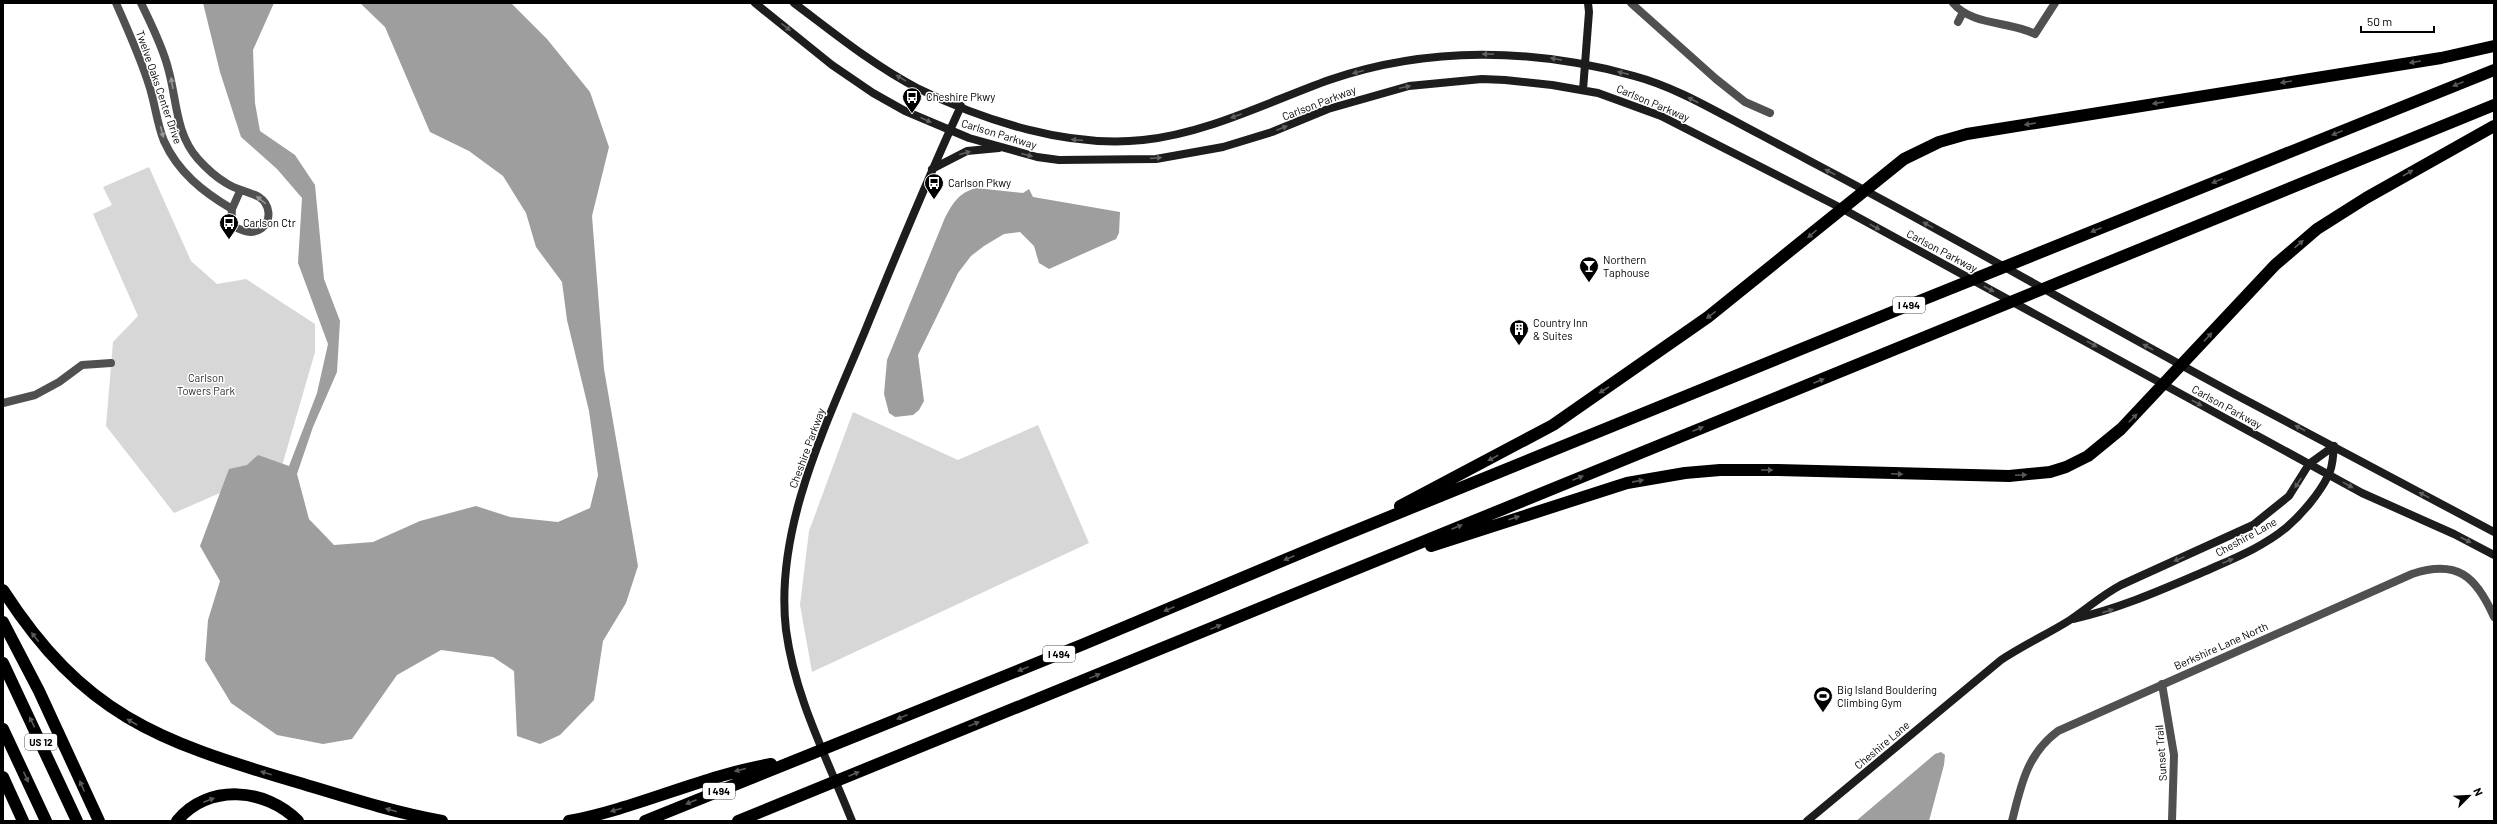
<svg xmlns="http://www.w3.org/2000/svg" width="2497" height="824" font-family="Barlow,sans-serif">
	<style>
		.green { fill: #d7d7d7 }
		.water { fill: #9e9e9e }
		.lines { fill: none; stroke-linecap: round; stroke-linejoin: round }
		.street { stroke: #505050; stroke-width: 8 }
		.secondary { stroke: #1d1d1d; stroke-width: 8 }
		.highway { stroke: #000; stroke-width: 12 }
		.oneway { fill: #616161 }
		.oneway2 { fill: #595959 }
		.oneway3 { fill: #969696 }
		.labels { text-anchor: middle; stroke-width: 3; stroke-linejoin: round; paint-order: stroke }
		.shield { fill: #fff; stroke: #4c4c4c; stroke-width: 1 }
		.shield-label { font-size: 10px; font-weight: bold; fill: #000 }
		.street-label { font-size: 11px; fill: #000; stroke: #fff }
		.poi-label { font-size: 11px; fill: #000; stroke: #fff; text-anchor: start }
		.park-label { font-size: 11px; fill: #2e2e2e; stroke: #fff }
	</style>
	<rect width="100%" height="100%" fill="#fff"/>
	<path class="green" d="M149,167l42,94 26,23 29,-5 69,45v28l-33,114 -108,47 -68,-87 7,-84 25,-26 -45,-102 19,-9 -9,-18z
		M853,412l105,48 80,-35 51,118 -277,129 -12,-67 9,-74z"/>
	<path class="water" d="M203,3h71l-21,47 2,53 5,28 35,24 20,30 9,94 16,42 -3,51 -24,55 -16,47 12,45 25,26 39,-3 47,-21 56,-15 34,11 48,5 32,-14 8,-33 -9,-64 -22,-91 -5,-38 -26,-35 -10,-34 -23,-37 -34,-25 -39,-19 -45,-105 -25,-24h151l36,36 43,53 19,55 -17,69 12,153 34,197 -12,37 -23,38 -9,59 -34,35 -20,9 -23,-8 -3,-65 -21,-14 -52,-7 -44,25 -45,64 -29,5 -46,-9 -46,-32 -26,-43 3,-40 12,-39 -20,-35 29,-77 18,-4 11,-10 31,11 28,-73 11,-49 -30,-81 4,-65 -25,-29 -36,-32 -21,-65z
		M976,188l47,5 6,-4 4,8 87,15 -1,21 -3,6 -67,30 -10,-6 -5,-17 -14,-14 -16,2 -20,12 -13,10 -13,17 -40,82 6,46 -5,9 -6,5 -18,2 -6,-4 -5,-19 3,-34 57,-140c8,-16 14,-27 32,-32z
		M1941,752l4,3 -1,10 -15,56h-73l79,-67z"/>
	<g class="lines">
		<path class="street" d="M116,3c12,27 24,54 33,82 6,18 8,39 15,56 14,31 39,51 68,68l-1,16c10,5 20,11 31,3 10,-8 8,-24 -3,-31 -11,-6 -23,-7 -33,-14 -10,-6 -20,-15 -28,-24 -23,-26 -21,-60 -30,-91 -6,-23 -17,-44 -27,-65
			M1631,3l85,76 29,23 25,11
			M1953,3c19,23 57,18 82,31l20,-31
			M1958,22l5,-10
			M232,209l8,-18
			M3,403l32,-8 24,-13 23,-17 29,-2
			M2162,684l12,71 -2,66
			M2012,821c9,-36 15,-67 46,-90l354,-157c45,-15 64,2 82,43"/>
		<path class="secondary" d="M755,3l77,62 41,28 32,18 64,27 68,19 22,3 97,-1 67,-12 49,-15 56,-23 81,-23 73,-7 23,1 47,5 46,8 63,23 180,92 521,285 92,41 40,21
			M794,3c40,30 79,62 123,85 67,33 151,60 226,52 65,-7 125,-38 186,-60 99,-34 205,-32 305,-4 45,12 86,38 127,59 58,31 116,61 173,93 102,56 202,113 304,168 85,46 171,90 256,136
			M1583,90l6,-78 -1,-9
			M932,169l35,-18 32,-3
			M2073,619c45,-10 86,-28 128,-46 29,-13 61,-25 86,-46 15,-13 32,-33 41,-51 5,-8 5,-21 6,-30
			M852,821c-25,-63 -57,-123 -66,-191 -12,-102 41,-207 79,-299 31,-76 62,-151 96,-225
			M1807,821l194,-161c22,-15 47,-26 69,-40 18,-12 32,-25 51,-35l132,-60 36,-29 20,-32 25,-18"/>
		<path class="highway" d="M1400,506l153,-81 155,-108 196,-158 35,-17 28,-8 474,-76 53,-12
			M1431,546l196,-63 58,-10 35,-3h56l233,6 41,-4 16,-5 22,-11 33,-27 154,-164 42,-36 49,-31 128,-72
			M3,590c80,124 154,151 290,191 50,15 99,31 149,40
			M3,622l36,69 60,130
			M3,663l74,158
			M3,729l43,92
			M3,777l20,44
			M177,821c31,-38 89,-33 121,0
			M569,821c69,-13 133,-45 202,-57
			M645,821l439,-177 241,-101 582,-237 587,-236
			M738,821l1756,-716"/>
	</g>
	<defs><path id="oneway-solid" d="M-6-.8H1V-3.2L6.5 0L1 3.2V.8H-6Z"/></defs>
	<g class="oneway">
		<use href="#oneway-solid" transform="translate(786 27) rotate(38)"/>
		<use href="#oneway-solid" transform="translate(1488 54) rotate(-179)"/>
		<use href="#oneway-solid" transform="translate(1556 59) rotate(-169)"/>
		<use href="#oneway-solid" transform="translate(1358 72) rotate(165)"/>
		<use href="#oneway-solid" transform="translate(1623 73) rotate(-167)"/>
		<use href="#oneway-solid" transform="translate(901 78) rotate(-149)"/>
		<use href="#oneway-solid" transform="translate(1405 87) rotate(-12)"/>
		<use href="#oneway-solid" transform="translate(1693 100) rotate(-153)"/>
		<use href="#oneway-solid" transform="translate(1236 116) rotate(160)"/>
		<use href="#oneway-solid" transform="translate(926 120) rotate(24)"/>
		<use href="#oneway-solid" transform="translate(1282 128) rotate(-21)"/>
		<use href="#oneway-solid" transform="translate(1077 140) rotate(-176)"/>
		<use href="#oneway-solid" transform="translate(965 153) rotate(-15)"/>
		<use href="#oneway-solid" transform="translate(1027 155) rotate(15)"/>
		<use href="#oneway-solid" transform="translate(1156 158) rotate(-4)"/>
		<use href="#oneway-solid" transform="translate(1830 172) rotate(-152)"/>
		<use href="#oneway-solid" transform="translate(1928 225) rotate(-151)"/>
		<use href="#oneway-solid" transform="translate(1875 227) rotate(29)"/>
		<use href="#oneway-solid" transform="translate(1989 289) rotate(28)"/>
		<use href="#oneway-solid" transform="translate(2092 344) rotate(29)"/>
		<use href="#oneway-solid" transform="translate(2148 347) rotate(-151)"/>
		<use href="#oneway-solid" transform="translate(2197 403) rotate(29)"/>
		<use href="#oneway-solid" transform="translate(2300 428) rotate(-153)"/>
		<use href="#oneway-solid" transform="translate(2298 483) rotate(123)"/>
		<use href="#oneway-solid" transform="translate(2348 485) rotate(29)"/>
		<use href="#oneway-solid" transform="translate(2424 495) rotate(-152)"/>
		<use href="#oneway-solid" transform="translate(2466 540) rotate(28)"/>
		<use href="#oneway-solid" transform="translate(2179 559) rotate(157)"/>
		<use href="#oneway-solid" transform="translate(2228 561) rotate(-23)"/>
		<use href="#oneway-solid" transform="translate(2108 611) rotate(-17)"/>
	</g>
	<g class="oneway2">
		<use href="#oneway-solid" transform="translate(2415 62) rotate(171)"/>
		<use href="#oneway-solid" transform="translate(2286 82) rotate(171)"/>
		<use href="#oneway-solid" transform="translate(2458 84) rotate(158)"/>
		<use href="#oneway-solid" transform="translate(2158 103) rotate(171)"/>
		<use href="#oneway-solid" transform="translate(2030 124) rotate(171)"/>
		<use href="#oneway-solid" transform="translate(2337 133) rotate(158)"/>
		<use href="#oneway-solid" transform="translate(2408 173) rotate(-30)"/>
		<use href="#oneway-solid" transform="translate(2217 181) rotate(158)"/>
		<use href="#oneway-solid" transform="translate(2096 230) rotate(158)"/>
		<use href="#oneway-solid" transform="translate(1812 234) rotate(140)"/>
		<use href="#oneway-solid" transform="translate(2299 244) rotate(-41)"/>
		<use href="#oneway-solid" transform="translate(1711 315) rotate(143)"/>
		<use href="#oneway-solid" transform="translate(2208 337) rotate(-47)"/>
		<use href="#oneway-solid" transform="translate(1819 381) rotate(-23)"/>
		<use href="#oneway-solid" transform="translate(1604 390) rotate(147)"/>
		<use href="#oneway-solid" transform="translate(2133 418) rotate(-45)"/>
		<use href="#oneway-solid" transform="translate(1698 429) rotate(-22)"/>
		<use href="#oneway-solid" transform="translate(1493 458) rotate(152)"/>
		<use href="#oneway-solid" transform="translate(1767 470)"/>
		<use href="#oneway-solid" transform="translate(1897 474) rotate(2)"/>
		<use href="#oneway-solid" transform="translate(2021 475) rotate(-2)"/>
		<use href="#oneway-solid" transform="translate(1578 478) rotate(-22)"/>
		<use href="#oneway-solid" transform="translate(1638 481) rotate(-11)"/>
		<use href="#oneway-solid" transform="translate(1514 518) rotate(-18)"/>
		<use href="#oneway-solid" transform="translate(1457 527) rotate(-23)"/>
		<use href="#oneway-solid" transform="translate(1289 558) rotate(157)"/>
		<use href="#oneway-solid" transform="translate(1169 609) rotate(157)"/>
		<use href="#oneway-solid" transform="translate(1216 627) rotate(-22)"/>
		<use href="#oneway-solid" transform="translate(35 637) rotate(-128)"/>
		<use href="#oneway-solid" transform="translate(1023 669) rotate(158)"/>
		<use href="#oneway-solid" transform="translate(1095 676) rotate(-22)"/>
		<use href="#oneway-solid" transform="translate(902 717) rotate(158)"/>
		<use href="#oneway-solid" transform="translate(32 722) rotate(-116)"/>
		<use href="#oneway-solid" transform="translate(132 722) rotate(-150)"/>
		<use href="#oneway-solid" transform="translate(974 724) rotate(-22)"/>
		<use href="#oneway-solid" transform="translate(740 770) rotate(166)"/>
		<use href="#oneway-solid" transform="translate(266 773) rotate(-164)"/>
		<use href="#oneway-solid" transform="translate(854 774) rotate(-23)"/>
		<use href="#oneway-solid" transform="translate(26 777) rotate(65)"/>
		<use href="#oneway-solid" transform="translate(82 786) rotate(-114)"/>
		<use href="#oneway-solid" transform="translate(209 800) rotate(-21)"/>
		<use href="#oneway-solid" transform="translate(691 802) rotate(158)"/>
		<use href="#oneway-solid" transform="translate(391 810) rotate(-164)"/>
		<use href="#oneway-solid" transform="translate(616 810) rotate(164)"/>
	</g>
	<g class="oneway3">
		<use href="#oneway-solid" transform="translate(172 83) rotate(-100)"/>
		<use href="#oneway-solid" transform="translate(162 132) rotate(75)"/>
		<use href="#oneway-solid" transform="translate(261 200) rotate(-143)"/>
	</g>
	<defs>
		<symbol id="bus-pin" viewBox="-11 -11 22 30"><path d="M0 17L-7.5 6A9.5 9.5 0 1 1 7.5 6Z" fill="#000" stroke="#fff"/><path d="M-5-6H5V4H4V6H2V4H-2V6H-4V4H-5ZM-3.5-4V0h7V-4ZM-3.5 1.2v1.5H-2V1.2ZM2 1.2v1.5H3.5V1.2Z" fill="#fff"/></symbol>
		<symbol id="bar-pin" viewBox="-11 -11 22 30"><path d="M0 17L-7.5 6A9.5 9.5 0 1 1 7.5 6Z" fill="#000" stroke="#fff"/><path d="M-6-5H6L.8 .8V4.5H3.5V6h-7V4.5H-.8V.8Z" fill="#fff"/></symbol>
		<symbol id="building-pin" viewBox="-11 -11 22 30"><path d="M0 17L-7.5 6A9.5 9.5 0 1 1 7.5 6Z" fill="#000" stroke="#fff"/><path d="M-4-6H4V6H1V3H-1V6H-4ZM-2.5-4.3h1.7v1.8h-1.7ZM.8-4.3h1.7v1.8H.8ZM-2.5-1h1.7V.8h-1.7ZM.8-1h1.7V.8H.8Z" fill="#fff"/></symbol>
		<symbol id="stadium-pin" viewBox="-11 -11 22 30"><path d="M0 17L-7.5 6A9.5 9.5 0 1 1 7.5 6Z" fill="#000" stroke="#fff"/><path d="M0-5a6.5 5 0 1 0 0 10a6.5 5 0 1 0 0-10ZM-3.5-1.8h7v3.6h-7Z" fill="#fff"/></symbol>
	</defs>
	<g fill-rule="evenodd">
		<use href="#bus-pin" x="901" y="86" width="22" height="30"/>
		<use href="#bus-pin" x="923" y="172" width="22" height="30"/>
		<use href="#bus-pin" x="218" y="212" width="22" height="30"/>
		<use href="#bar-pin" x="1578" y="255" width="22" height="30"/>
		<use href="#building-pin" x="1508" y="318" width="22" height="30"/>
		<use href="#stadium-pin" x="1812" y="685" width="22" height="30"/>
	</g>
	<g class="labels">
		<g class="shield">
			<rect x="1893" y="297" width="32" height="16" rx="3"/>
			<rect x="1043" y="646" width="32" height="16" rx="3"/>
			<rect x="25" y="734" width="32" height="16" rx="3"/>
			<rect x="703" y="783" width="32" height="16" rx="3"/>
		</g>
		<g class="shield-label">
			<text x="1909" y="309">I 494</text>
			<text x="1059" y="658">I 494</text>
			<text x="41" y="746">US 12</text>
			<text x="719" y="795">I 494</text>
		</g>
		<g class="street-label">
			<text transform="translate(159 87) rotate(71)" y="4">Twelve Oaks Center Drive</text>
			<text transform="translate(1319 103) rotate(-21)" y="4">Carlson Parkway</text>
			<text transform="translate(1653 103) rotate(23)" y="4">Carlson Parkway</text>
			<text transform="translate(999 134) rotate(17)" y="4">Carlson Parkway</text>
			<text transform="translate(1942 251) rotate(28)" y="4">Carlson Parkway</text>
			<text transform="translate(2227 407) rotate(29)" y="4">Carlson Parkway</text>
			<text transform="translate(807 448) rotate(-70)" y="4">Cheshire Parkway</text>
			<text transform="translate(2246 537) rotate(-29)" y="4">Cheshire Lane</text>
			<text transform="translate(2221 646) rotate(-24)" y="4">Berkshire Lane North</text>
			<text transform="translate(1882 745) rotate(-40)" y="4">Cheshire Lane</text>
			<text transform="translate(2161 753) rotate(-94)" y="4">Sunset Trail</text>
		</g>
		<g class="poi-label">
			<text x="926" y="101">Cheshire Pkwy</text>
			<text x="948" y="187">Carlson Pkwy</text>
			<text x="243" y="227">Carlson Ctr</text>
			<text x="1603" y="264">Northern<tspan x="1603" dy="13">Taphouse</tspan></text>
			<text x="1533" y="327">Country Inn<tspan x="1533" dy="13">&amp; Suites</tspan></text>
			<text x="1837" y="694">Big Island Bouldering<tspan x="1837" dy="13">Climbing Gym</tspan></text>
		</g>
		<g class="park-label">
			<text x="206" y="382">Carlson<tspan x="206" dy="13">Towers Park</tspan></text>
		</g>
	</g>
	<rect width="2497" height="824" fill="none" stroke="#000000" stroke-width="8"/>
	<g transform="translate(2469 796) rotate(66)" stroke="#ffffff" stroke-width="3" paint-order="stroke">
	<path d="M0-3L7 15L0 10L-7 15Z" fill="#000000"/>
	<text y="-6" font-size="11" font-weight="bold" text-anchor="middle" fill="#000000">N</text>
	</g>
	<path d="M2361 26v6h73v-6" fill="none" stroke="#000000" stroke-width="2"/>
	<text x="2367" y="26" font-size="12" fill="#000000" stroke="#ffffff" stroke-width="3" paint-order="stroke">50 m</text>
</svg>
